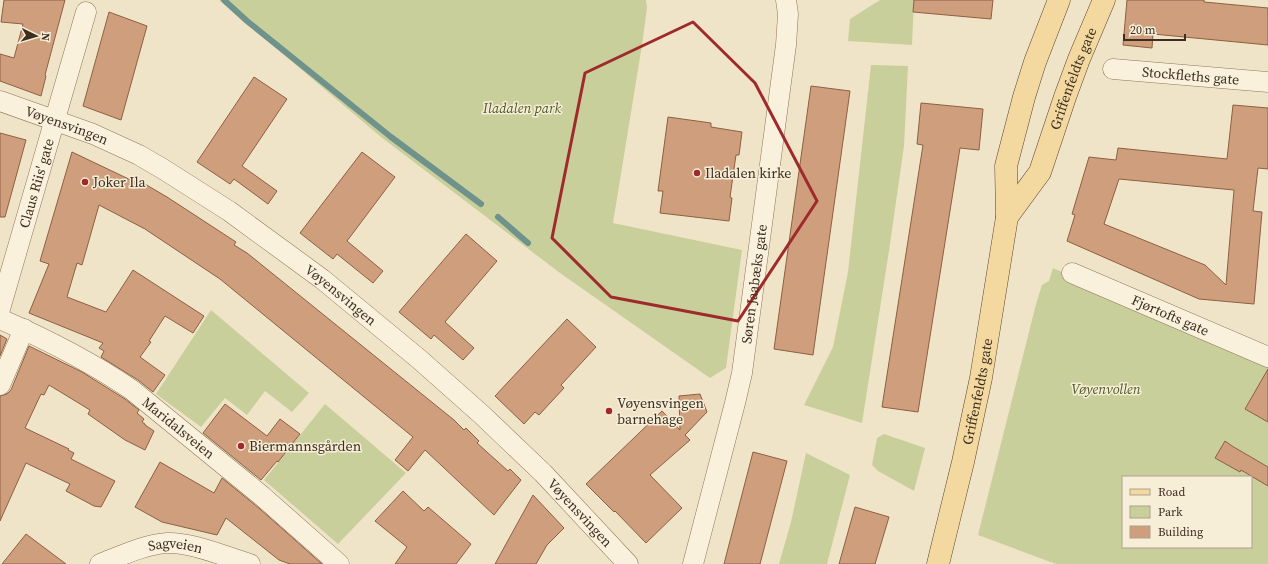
<svg xmlns="http://www.w3.org/2000/svg" width="1268" height="564" font-family="'Source Serif 4',serif">
	<style>
		.green { fill: #c9cf9b; fill-rule: evenodd }
		.lines { fill: none; stroke-linecap: round; stroke-linejoin: round }
		.stream { stroke: #6f938a; stroke-width: 6 }
		.building { fill: #cf9f7d; stroke: #8d5f41; fill-rule: evenodd }
		.minor-casing { stroke: #8d765c; stroke-width: 21 }
		.major-casing { stroke: #5b4430; stroke-width: 23 }
		.minor { stroke: #faf1dc; stroke-width: 20 }
		.major { stroke: #f3d9a0; stroke-width: 22 }
		.marked { fill: none; stroke: #9e2a2b; stroke-width: 3; stroke-linejoin: round }
		.poi-dot { fill: #9e2a2b; stroke: #f7eed8; stroke-width: 1.5 }
		.labels { text-anchor: middle; stroke-width: 3; stroke-linejoin: round; paint-order: stroke }
		.street-label { font-size: 14px; fill: #3d2e20; stroke: #f7eed8 }
		.park-label { font-size: 14px; font-style: italic; fill: #4d5a26; stroke: #f7eed8 }
		.poi-label { font-size: 14px; fill: #3d2e20; stroke: #f7eed8; text-anchor: start }
	</style>
	<rect width="100%" height="100%" fill="#f0e4c8"/>
	<path class="green" d="M219,0h427l1,8 -5,37 -29,178 129,27 -16,118 -16,10 -150,-105 -179,-136z
		M880,0h34l-2,45 -64,-4 2,-22z
		M871,65l37,1 -4,80 -15,105 -27,172 -58,-18 29,-58 15,-75z
		M1053,268l215,96v200h-212l-78,-29 58,-231 6,-19 7,-4zM1123,477h128v70h-128z
		M211,310l98,83 -17,19 -27,-21 -18,24 -22,-17 -24,29 -45,-33z
		M325,404l81,69 -68,71 -74,-64z
		M884,434l41,14 -11,43 -36,-20 -6,-6 5,-27z
		M806,453l44,22 -23,89h-48l12,-42z"/>
	<g class="lines">
		<path class="stream" d="M224,0l23,21 144,116 90,67
			M498,217l30,26"/>
	</g>
	<path class="building" d="M4,0h61l-20,75 1,1 -5,20 -41,-15v-27l14,4 9,-34 -22,-2z
		M914,0h79l-2,19 -78,-7z
		M1127,0h77v2l64,6v37l-115,-11 -1,14 -29,-3z
		M109,12l38,14 -26,94 -38,-14z
		M254,77l33,22 -45,67 35,25 -9,13 -34,-25 -4,5 -33,-22z
		M811,86l39,5 -37,264 -39,-6z
		M921,103l62,6 -4,41 -19,-2 -42,264 -36,-5 41,-262 -6,-1z
		M1233,105l35,3v61l-10,-1 -5,43 9,1 -8,92 -55,-5 -132,-58 8,-26 -3,-1 17,-57 27,3 2,-12 109,11zM1119,179l115,11 -8,95 -21,-20 -101,-41z
		M668,117l43,6v4l31,5 -3,23h-3l-6,42 2,1 -3,23 -69,-8 3,-22h-5z
		M0,133l26,7 -21,77h-5z
		M72,152l65,31 1,-3 29,17 69,45 -2,3 13,8 207,167 10,10 2,-2 13,13 -2,2 31,28 2,-2 11,11 -27,35 -69,-65 -17,21 -13,-11 18,-23 -193,-158 -75,-50 -46,-24 -17,60 -5,-2 -10,34 39,15 27,-42 71,46 -11,17 -28,-17 -16,25 2,1 -11,15 25,18 -12,17 -15,-12 -37,-23 3,-6 -5,-3 4,-5 -74,-30 20,-49 -9,-3z
		M362,152l33,25 -48,64 36,30 -10,12 -36,-29 -4,5 -33,-26z
		M466,234l31,27 -52,61 29,26 -11,12 -29,-25 -3,4 -32,-27z
		M567,319l29,28 -35,38 3,3 -25,27 -4,-3 -11,12 -29,-28z
		M0,335l7,4 -7,17z
		M29,346l53,26 43,27 14,11 -2,3 7,6 -2,3 3,2v1l9,6 -9,19 -20,-10 -37,-26 2,-4 -41,-25 -5,10 -3,-1 -16,34 44,21 -1,1 6,3 -3,6 44,22 -14,26 -7,-1 -28,-15 4,-7 -44,-21 -26,58v-125l7,-2 4,-4z
		M1268,369v53l-23,-13z
		M700,394l7,18 -22,23 5,5 -40,35 32,33 -36,35 -31,-32 -1,1 -28,-28 76,-73 18,19 -1,-34z
		M225,404l42,32 13,-17 20,15 -22,28 -1,-1 -16,19 -58,-47z
		M1225,441l7,5 36,21v19l-27,-16 -1,2 -25,-14z
		M753,452l34,9 -27,103h-36z
		M160,462l54,31 8,-15 38,31 62,55h-32l-11,-4 -53,-42 -9,17 -55,-13 -27,-15z
		M403,491l21,20 4,-4 43,37 -15,20h-61l12,-17 -32,-26z
		M533,495l31,33 -17,17 -11,19h-41z
		M855,507l34,10 -14,47h-36z
		M26,534l40,30h-64z"/>
	<g class="lines">
		<defs>
			<g id="minor">
				<path id="s1" d="M1113,69l155,13"/>
				<path id="s2" d="M0,101l93,33 46,21 24,14 66,42 93,68 97,80 62,55 62,59 85,91"/>
				<path id="s3" d="M1072,273l196,84"/>
				<path id="s4" d="M0,309l86,-297"/>
				<path id="s5" d="M0,319c46,20 91,43 132,71l130,106 77,68"/>
				<path d="M0,385l24,-56"/>
				<path id="s6" d="M100,564c20,-8 46,-20 67,-21 25,-1 59,14 83,21"/>
				<path id="s7" d="M693,564l42,-161 7,-30 44,-328 2,-31 -2,-14"/>
			</g>
			<g id="major">
				<path id="s8" d="M1007,217l33,-45 25,-75 14,-38 25,-59"/>
				<path id="s9" d="M938,564l25,-102 18,-84 26,-161 -1,-51 18,-69 11,-35 24,-62"/>
			</g>
		</defs>
		<use href="#minor" class="minor-casing"/>
		<use href="#major" class="major-casing"/>
		<use href="#minor" class="minor"/>
		<use href="#major" class="major"/>
	</g>
	<path class="marked" d="M693,22l62,61 62,118 -79,120 -127,-24 -59,-59 33,-165z"/>
	<g class="poi-dot">
		<circle cx="697" cy="173" r="4"/>
		<circle cx="85" cy="182" r="4"/>
		<circle cx="609" cy="411" r="4"/>
		<circle cx="241" cy="446" r="4"/>
	</g>
	<g class="labels">
		<g class="street-label">
			<text dy="5" stroke="none"><textPath href="#s1" startOffset="78">Stockfleths gate</textPath></text>
			<text dy="5" stroke="none"><textPath href="#s8" startOffset="155">Griffenfeldts gate</textPath></text>
			<text dy="5" stroke="none"><textPath href="#s2" startOffset="71">Vøyensvingen</textPath></text>
			<text dy="5" stroke="none"><textPath href="#s4" startOffset="131">Claus Riis' gate</textPath></text>
			<text dy="5" stroke="none"><textPath href="#s7" startOffset="287">Søren Jaabæks gate</textPath></text>
			<text dy="5" stroke="none"><textPath href="#s2" startOffset="395">Vøyensvingen</textPath></text>
			<text dy="5" stroke="none"><textPath href="#s3" startOffset="107">Fjørtofts gate</textPath></text>
			<text dy="5" stroke="none"><textPath href="#s9" startOffset="177">Griffenfeldts gate</textPath></text>
			<text dy="5" stroke="none"><textPath href="#s5" startOffset="210">Maridalsveien</textPath></text>
			<text dy="5" stroke="none"><textPath href="#s2" startOffset="719">Vøyensvingen</textPath></text>
			<text dy="5" stroke="none"><textPath href="#s6" startOffset="79">Sagveien</textPath></text>
		</g>
		<g class="park-label">
			<text x="522" y="113">Iladalen park</text>
			<text x="1106" y="394">Vøyenvollen</text>
		</g>
		<g class="poi-label">
			<text x="705" y="178">Iladalen kirke</text>
			<text x="93" y="187">Joker Ila</text>
			<text x="617" y="408">Vøyensvingen<tspan x="617" dy="16">barnehage</tspan></text>
			<text x="249" y="451">Biermannsgården</text>
		</g>
	</g>
	<rect x="1122" y="476" width="130" height="72" fill="#f7eed8" stroke="#ada18e"/>
	<rect x="1130" y="489" width="20" height="6" fill="#f3d9a0" stroke="#ada18e"/>
	<text x="1158" y="496" font-size="12" fill="#3d2e20">Road</text>
	<rect x="1130" y="506" width="20" height="12" fill="#c9cf9b" stroke="#ada18e"/>
	<text x="1158" y="516" font-size="12" fill="#3d2e20">Park</text>
	<rect x="1130" y="526" width="20" height="12" fill="#cf9f7d" stroke="#ada18e"/>
	<text x="1158" y="536" font-size="12" fill="#3d2e20">Building</text>
	<g transform="translate(36 36) rotate(95)" stroke="#f7eed8" stroke-width="3" paint-order="stroke">
	<path d="M0-3L7 15L0 10L-7 15Z" fill="#3d2e20"/>
	<text y="-6" font-size="11" font-weight="bold" text-anchor="middle" fill="#3d2e20">N</text>
	</g>
	<path d="M1124 34v6h61v-6" fill="none" stroke="#3d2e20" stroke-width="2"/>
	<text x="1130" y="34" font-size="12" fill="#3d2e20" stroke="#f7eed8" stroke-width="3" paint-order="stroke">20 m</text>
</svg>
